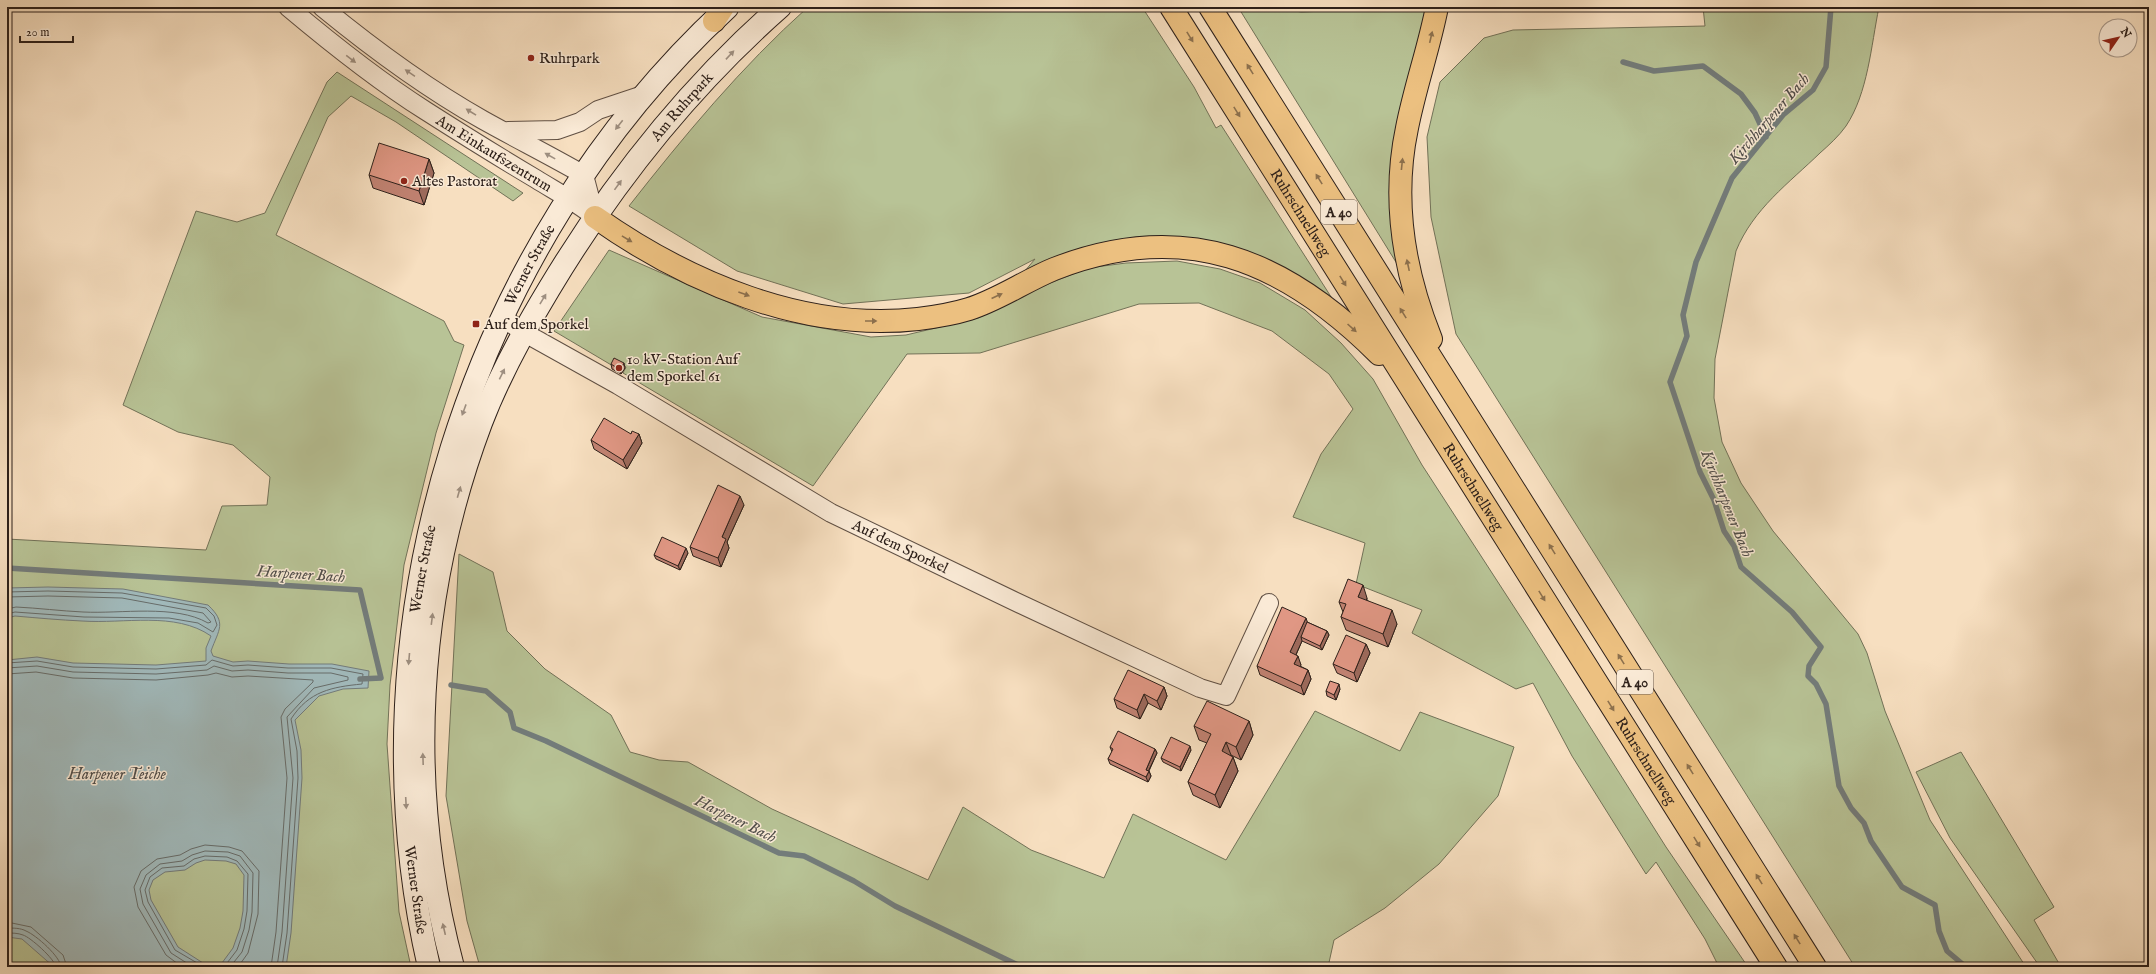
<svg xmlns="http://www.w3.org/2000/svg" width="2156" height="974" font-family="'IM FELL English',serif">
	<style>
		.green { fill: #b8c396; stroke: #727258 }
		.water { fill: #a1babc; stroke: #737c7b }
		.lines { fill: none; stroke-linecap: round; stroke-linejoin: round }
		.shore { stroke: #676d6b; stroke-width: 1 }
		.stream { stroke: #737c7b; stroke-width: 5.5 }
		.minor-casing { stroke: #605044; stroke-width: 20 }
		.secondary-casing { stroke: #2d201a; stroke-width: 24 }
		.motorway-casing { stroke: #2d201a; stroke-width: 24 }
		.minor { stroke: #faead6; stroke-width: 18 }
		.secondary { stroke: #faead6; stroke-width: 22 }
		.motorway { stroke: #ecc080; stroke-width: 22 }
		.wall { fill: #c18272; stroke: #2d201a }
		.shaded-wall { fill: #9d6a5c; stroke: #2d201a }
		.building { fill: #e09784; stroke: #2d201a }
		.oneway { fill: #8c704d }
		.oneway2 { fill: #9e8f81 }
		.poi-dot { fill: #8f2418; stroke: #faead6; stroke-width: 1.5 }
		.labels { text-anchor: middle; stroke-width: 3; stroke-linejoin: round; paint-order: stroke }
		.shield { fill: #faead6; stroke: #6a5d52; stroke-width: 1 }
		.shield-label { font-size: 14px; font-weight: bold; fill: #2d201a }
		.poi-label { font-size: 15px; fill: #2d201a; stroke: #faead6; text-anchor: start }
		.street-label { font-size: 15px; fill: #2d201a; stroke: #faead6 }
		.water-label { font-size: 16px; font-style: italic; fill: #504e4b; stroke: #faead6 }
	</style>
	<rect width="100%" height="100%" fill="#f7dfc0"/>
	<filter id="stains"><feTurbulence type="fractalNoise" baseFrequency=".005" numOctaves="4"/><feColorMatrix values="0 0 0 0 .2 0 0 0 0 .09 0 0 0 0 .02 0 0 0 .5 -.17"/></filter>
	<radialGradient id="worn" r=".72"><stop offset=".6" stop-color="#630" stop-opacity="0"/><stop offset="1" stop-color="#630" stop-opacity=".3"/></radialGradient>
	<path class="green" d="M808,7h334l52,80 22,41 5,-3 114,178 -111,-56 -200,25 11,-13 -66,34 -126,11 -106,-33 -108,-65c55,-70 112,-139 179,-199z
		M1238,7h36l27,5 25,-1 19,-4h82l-28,260z
		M1703,7h176c-8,39 -11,86 -33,119 -7,10 -17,19 -26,27 -31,30 -67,56 -84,98l-21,108 -1,39 8,44 19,41 32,48 85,103 9,19 18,58 45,109 96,147h-171l-399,-633 -25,-117 -4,-80 13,-55 44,-44 29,-8 192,-4z
		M337,72l186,121 -10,8 -117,-79 -45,-26 -23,21 -52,118 168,86 10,20 10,4 -28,88 -32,132 -14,120 -3,59 12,168 12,55h-404v-428l199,11 16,-44 45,-1 3,-28 -37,-32 -55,-13 -55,-27 73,-194 41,11 28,-9 62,-131z
		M609,250l153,67 109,20 35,-2 72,-17 70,-34 40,-16 38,-5 51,-2 43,8 40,14 45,27 36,33 32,36 49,86 107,165 137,217 82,120h-29l-14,-28 -49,-77 -10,12 -74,-118 -39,-73 -17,6 -104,-56 10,-23 -66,-26 9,-41 -72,-26 28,-63 32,-45 -24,-35 -57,-43 -73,-28 -60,1 -159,49 -73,1 -94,132 -190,-113 3,-6 -10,-6 -3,5 -59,-35z
		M459,554l34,18 14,59 38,38 66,46 19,37 29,8 29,2 84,47 156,71 35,-73 68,43 73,28 29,-64 93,46 89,-149 85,40 20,-39 94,35 -16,49 -59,68 -54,44 -51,32 -6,27h-848l-13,-46 -21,-125z
		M1961,752l93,155 -20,13 27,47h-21l-90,-129 -34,-66z"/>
	<path class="water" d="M48,587l75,2 85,16c19,18 11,24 3,46l2,5 20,6 15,-1 41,3h43l37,7 -1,17 -25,1 -24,7 -24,24 6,30 1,28 -11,155 -5,34h-67l14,-19 7,-20 3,-17 1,-36 -8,-11 -10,-3 -21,-1 -9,3 -11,7 -20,2 -12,8 -4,10 2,10 27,47 25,16 15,4h-164l-32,-28 -15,-2v-277l30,-3 36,6 83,2 50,-4v-13l5,-12c-36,-25 -87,-12 -129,-15 -22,-1 -44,-3 -67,-5l-8,2v-30z"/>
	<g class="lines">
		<path class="shore" d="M7,592l41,-1 74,2 84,15 8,8 3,9 -4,7 -15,-9 -29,-5 -85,-1 -69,-5 -8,2
			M7,597l41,-1 74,2 81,15 8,9 -3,1c-33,-19 -87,-9 -125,-11 -22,-1 -45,-4 -67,-5l-9,2
			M7,663l30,-2 36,6 83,2 50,-4 6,-5 21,6 15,-1 40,3h43l32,6 -1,10c-30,3 -53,7 -71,35l6,32 1,27 -11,155 -5,34
			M7,668l30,-2 36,6 83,2 51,-4 7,-4 18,5 16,-1 40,3h43l17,4v3l-34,8 -27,29 6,61 -11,154 -5,35
			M7,674l29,-2 37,6 83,2 52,-5 8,-2 16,4 16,-1 65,4v2l-28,27 -4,8 6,61 -11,154 -5,35
			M7,922l24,5 32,28 4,12
			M7,928c6,0 14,0 19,3 10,4 35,26 35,36
			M7,933c5,0 11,0 16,2 7,2 32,24 33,32
			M182,967l-16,-12 -28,-48 -4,-20 7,-16 16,-12 23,-4 11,-6 14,-4 24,2 13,4 17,20 -1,43 -10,39 -10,14
			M193,967l-22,-14 -28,-49 -3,-15 6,-14 14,-11 22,-3 10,-6 13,-4 23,1 12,4 13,17 -1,39 -3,18 -7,22 -12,15
			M204,967l-29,-17 -27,-48 -3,-12 5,-13 12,-9 22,-2 10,-7 11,-3 22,1 10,4 11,13 -1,37 -3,18 -7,21 -13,17"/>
		<path class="stream" d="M1831,7l-5,60 -13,23 -30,25 -51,63 -36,84 -13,53 4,21 -17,46 30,90 14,28 10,31 10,15 7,21 51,45 29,35 -12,19 -1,10 8,8 10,20 13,82 12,22 13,15 7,18 31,46 33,18 4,26 8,20 19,16
			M1623,62l31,9 49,-5 38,28 14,19 11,24
			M7,568l353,22 21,88 -21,1
			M451,685l35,6 24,21 4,16 32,13 233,112 25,3 50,25 41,25 127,61"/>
		<defs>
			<g id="minor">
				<path id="s1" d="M288,7c44,37 89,73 138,104 36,23 73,46 110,68 21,13 40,23 59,38"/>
				<path d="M322,7c50,41 104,81 161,113 34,19 68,36 101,55l11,42"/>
				<path d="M508,131l49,-1 23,-8 18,-12 45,-15"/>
				<path id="s2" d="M502,317l21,15 95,53 213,128 183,88 186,87 26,8 43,-93"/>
			</g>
			<g id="secondary">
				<path id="s3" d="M429,967c-79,-343 40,-721 298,-959"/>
				<path id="s4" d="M453,967c-48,-179 -37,-371 28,-544 18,-47 42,-91 68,-134 63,-105 139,-201 231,-282"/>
			</g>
			<g id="motorway">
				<path id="s5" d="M1171,7l605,960"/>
				<path d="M1210,7l605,960"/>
				<path d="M714,21l9,-14"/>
				<path d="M595,217c92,65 209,115 323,102 16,-2 35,-5 51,-10 29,-9 56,-28 85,-40 130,-51 230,-10 325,85"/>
				<path d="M1431,339c-27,-67 -39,-140 -24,-211 8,-41 22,-80 30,-121"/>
			</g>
		</defs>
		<use href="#minor" class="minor-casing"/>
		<use href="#secondary" class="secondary-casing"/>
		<use href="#motorway" class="motorway-casing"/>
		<use href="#minor" class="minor"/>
		<use href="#secondary" class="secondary"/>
		<use href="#motorway" class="motorway"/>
	</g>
	<path class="wall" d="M429,159l5,14 -10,32 -51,-17 -4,-13z
		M611,364l14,4 -4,6 -9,-5z
		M631,434h8l3,9 -15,26 -33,-20 -3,-9z
		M744,505l-17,37 2,6 -8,19 -28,-11 -3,-9z
		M688,553l-8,17 -24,-11 -2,-4z
		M1367,598v2l30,24 -9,23 -42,-17 -5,-13 2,-5 -4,-10z
		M1307,622l20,9 2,4 -7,15 -20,-9 -6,14 5,10 -1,1 8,4 3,9 -7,16 -44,-20 -3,-9z
		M1366,644l4,9 -13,29 -20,-9 -4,-9z
		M1164,687l3,9 -6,14 -13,-7 -8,16 -23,-11 -3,-9z
		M1340,689l-4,11 -9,-4 -1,-5z
		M1249,721l4,14 -12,25 -10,-5v1l2,1 5,14 -18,37 -27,-13 -5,-13 19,-39 -8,-3 -5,-14z
		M1110,747l45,2 2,4 -8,18 2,5 -3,6 -38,-18 -2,-5 4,-7z
		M1191,750l-10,21 -18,-9 -2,-4z"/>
	<path class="shaded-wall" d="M429,159l5,14 -10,32 -5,-14z
		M624,363l1,5 -4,6 -1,-4z
		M639,434l3,9 -15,26 -4,-9z
		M740,496l4,9 -17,37 2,6 -8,19 -3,-9 4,-21z
		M686,548l2,5 -8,17 -2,-4z
		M1363,585l4,13 -4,12 -5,-13z
		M1392,610l5,14 -9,23 -5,-13z
		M1306,618l3,9 -8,10 1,4 -9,20 -3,-9z
		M1327,631l2,4 -7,15 -2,-4z
		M1366,644l4,9 -13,29 -3,-9z
		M1298,656l3,9 -3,8 -4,-9z
		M1308,670l3,9 -7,16 -3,-9z
		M1339,684l1,5 -4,11 -2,-5z
		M1164,687l3,9 -6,14 -4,-9z
		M1144,694l4,9 -8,16 -3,-9z
		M1249,721l4,14 -12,25 -5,-13z
		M1226,742l5,13 -5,10 -4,-14z
		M1190,746l1,4 -10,21 -1,-4z
		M1155,749l2,4 -10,21 -1,-4z
		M1233,757l5,14 -18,37 -5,-13z
		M1149,771l2,5 -3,6 -2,-5z"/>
	<path class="building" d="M379,143l50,16 -10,32 -50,-16z
		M614,358l10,5 -4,7 -9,-6z
		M604,418l27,16 1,-3 7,3 -16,26 -32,-20z
		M718,485l22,11 -18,41 4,2 -8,19 -28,-11z
		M662,537l24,11 -8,18 -24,-11z
		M1348,579l15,6 -5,12 34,13 -9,24 -42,-17 5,-13 -7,-2z
		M1282,607l24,11 -16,34 8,4 -4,8 14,6 -7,16 -44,-20z
		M1307,622l20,9 -7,15 -19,-9z
		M1346,635l20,9 -12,29 -21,-9z
		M1128,670l36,17 -7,14 -13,-7 -7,16 -23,-11z
		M1330,681l9,3 -5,11 -8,-4z
		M1207,701l42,20 -13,26 -10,-5 -4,9 11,6 -18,38 -27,-13 23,-48 -17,-8z
		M1118,731l37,18 -9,21 3,1 -3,6 -38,-18 5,-10 -3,-2z
		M1171,737l19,9 -10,21 -19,-9z"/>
	<defs><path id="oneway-solid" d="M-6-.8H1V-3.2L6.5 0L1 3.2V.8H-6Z"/></defs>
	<g class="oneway">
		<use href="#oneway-solid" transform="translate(1190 37) rotate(58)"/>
		<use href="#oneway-solid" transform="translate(1431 37) rotate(-77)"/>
		<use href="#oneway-solid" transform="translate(1250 69) rotate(-122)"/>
		<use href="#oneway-solid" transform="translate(1237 112) rotate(58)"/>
		<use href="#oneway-solid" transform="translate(1402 164) rotate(-84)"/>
		<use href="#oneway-solid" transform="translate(1319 179) rotate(-122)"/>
		<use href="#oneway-solid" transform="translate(627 239) rotate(31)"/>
		<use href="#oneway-solid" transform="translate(1408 265) rotate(-102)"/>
		<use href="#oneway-solid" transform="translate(1343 281) rotate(58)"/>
		<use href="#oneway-solid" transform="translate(744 294) rotate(20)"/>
		<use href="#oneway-solid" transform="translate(997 296) rotate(-25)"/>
		<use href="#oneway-solid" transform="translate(1403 313) rotate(-122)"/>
		<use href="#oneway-solid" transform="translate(871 321)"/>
		<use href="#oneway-solid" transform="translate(1352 328) rotate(42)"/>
		<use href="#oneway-solid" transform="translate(1552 549) rotate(-122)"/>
		<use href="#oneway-solid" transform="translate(1542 596) rotate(58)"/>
		<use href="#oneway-solid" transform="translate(1621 659) rotate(-122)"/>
		<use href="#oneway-solid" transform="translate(1611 706) rotate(58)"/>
		<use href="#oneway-solid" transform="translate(1690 769) rotate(-122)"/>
		<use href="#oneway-solid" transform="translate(1697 842) rotate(58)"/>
		<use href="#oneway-solid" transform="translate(1759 879) rotate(-122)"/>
		<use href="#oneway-solid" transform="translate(1797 939) rotate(-122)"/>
	</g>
	<g class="oneway2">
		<use href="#oneway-solid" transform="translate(730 55) rotate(-47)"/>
		<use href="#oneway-solid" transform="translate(351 59) rotate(37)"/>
		<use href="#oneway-solid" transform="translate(410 73) rotate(-146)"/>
		<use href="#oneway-solid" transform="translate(471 112) rotate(-148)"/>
		<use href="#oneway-solid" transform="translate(619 125) rotate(128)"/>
		<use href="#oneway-solid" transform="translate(550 156) rotate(-151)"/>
		<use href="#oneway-solid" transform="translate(618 185) rotate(-54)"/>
		<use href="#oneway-solid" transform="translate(543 299) rotate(-59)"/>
		<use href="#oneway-solid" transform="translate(502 374) rotate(-64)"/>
		<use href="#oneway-solid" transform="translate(464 410) rotate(110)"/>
		<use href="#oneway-solid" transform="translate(459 492) rotate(-74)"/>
		<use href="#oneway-solid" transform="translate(432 619) rotate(-83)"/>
		<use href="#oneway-solid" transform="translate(409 659) rotate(95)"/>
		<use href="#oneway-solid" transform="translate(423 759) rotate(-92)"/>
		<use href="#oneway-solid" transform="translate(406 803) rotate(87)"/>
		<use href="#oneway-solid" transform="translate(444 929) rotate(-103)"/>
	</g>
	<g class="poi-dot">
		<circle cx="531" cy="58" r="4"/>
		<circle cx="404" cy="181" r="4"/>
		<rect x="472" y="320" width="8" height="8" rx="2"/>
		<circle cx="619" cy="368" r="4"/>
	</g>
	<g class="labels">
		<g class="shield">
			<rect x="1321" y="200" width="36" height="24" rx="3"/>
			<rect x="1617" y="670" width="36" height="24" rx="3"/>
		</g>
		<g class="shield-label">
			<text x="1339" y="217">A 40</text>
			<text x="1635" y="687">A 40</text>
		</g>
		<g class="poi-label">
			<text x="539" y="63">Ruhrpark</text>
			<text x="412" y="186">Altes Pastorat</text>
			<text x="484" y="329">Auf dem Sporkel</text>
			<text x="627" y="364">10 kV-Station Auf<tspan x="627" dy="17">dem Sporkel 61</tspan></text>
		</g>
		<g class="street-label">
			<text dy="5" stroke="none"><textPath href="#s4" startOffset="930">Am Ruhrpark</textPath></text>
			<text dy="5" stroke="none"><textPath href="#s1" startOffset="253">Am Einkaufszentrum</textPath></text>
			<text dy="5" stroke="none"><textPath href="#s5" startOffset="243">Ruhrschnellweg</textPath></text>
			<text dy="5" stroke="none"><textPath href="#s3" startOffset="725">Werner Straße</textPath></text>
			<text dy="5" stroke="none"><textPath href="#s5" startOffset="567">Ruhrschnellweg</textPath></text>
			<text dy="5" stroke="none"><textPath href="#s2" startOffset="460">Auf dem Sporkel</textPath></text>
			<text dy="5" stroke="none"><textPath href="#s3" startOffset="401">Werner Straße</textPath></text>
			<text dy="5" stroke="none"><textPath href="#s5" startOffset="891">Ruhrschnellweg</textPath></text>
			<text transform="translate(416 890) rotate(82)" y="5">Werner Straße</text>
		</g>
		<g class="water-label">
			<text transform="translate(1768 118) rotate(-49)" y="6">Kirchharpener Bach</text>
			<text transform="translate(1728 503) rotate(68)" y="6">Kirchharpener Bach</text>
			<text transform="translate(301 573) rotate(4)" y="6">Harpener Bach</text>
			<text x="117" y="779">Harpener Teiche</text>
			<text transform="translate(736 818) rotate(26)" y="6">Harpener Bach</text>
		</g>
	</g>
	<rect width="2156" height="974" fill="none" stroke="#f7dfc0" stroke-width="24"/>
	<rect x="8" y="8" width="2140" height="958" fill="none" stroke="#2d201a" stroke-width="2"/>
	<rect x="12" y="12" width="2132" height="950" fill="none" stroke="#2d201a"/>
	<g transform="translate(2118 38) rotate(56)"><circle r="19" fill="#faead6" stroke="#a8998b"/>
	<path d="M0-3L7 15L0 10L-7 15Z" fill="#8f2418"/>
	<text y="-6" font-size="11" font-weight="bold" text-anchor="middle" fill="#2d201a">N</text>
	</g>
	<path d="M20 36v6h53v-6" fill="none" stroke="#2d201a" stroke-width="2"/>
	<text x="26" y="36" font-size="12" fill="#2d201a" stroke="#faead6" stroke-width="3" paint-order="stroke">20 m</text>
	<rect width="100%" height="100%" filter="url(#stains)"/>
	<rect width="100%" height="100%" fill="url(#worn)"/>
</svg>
